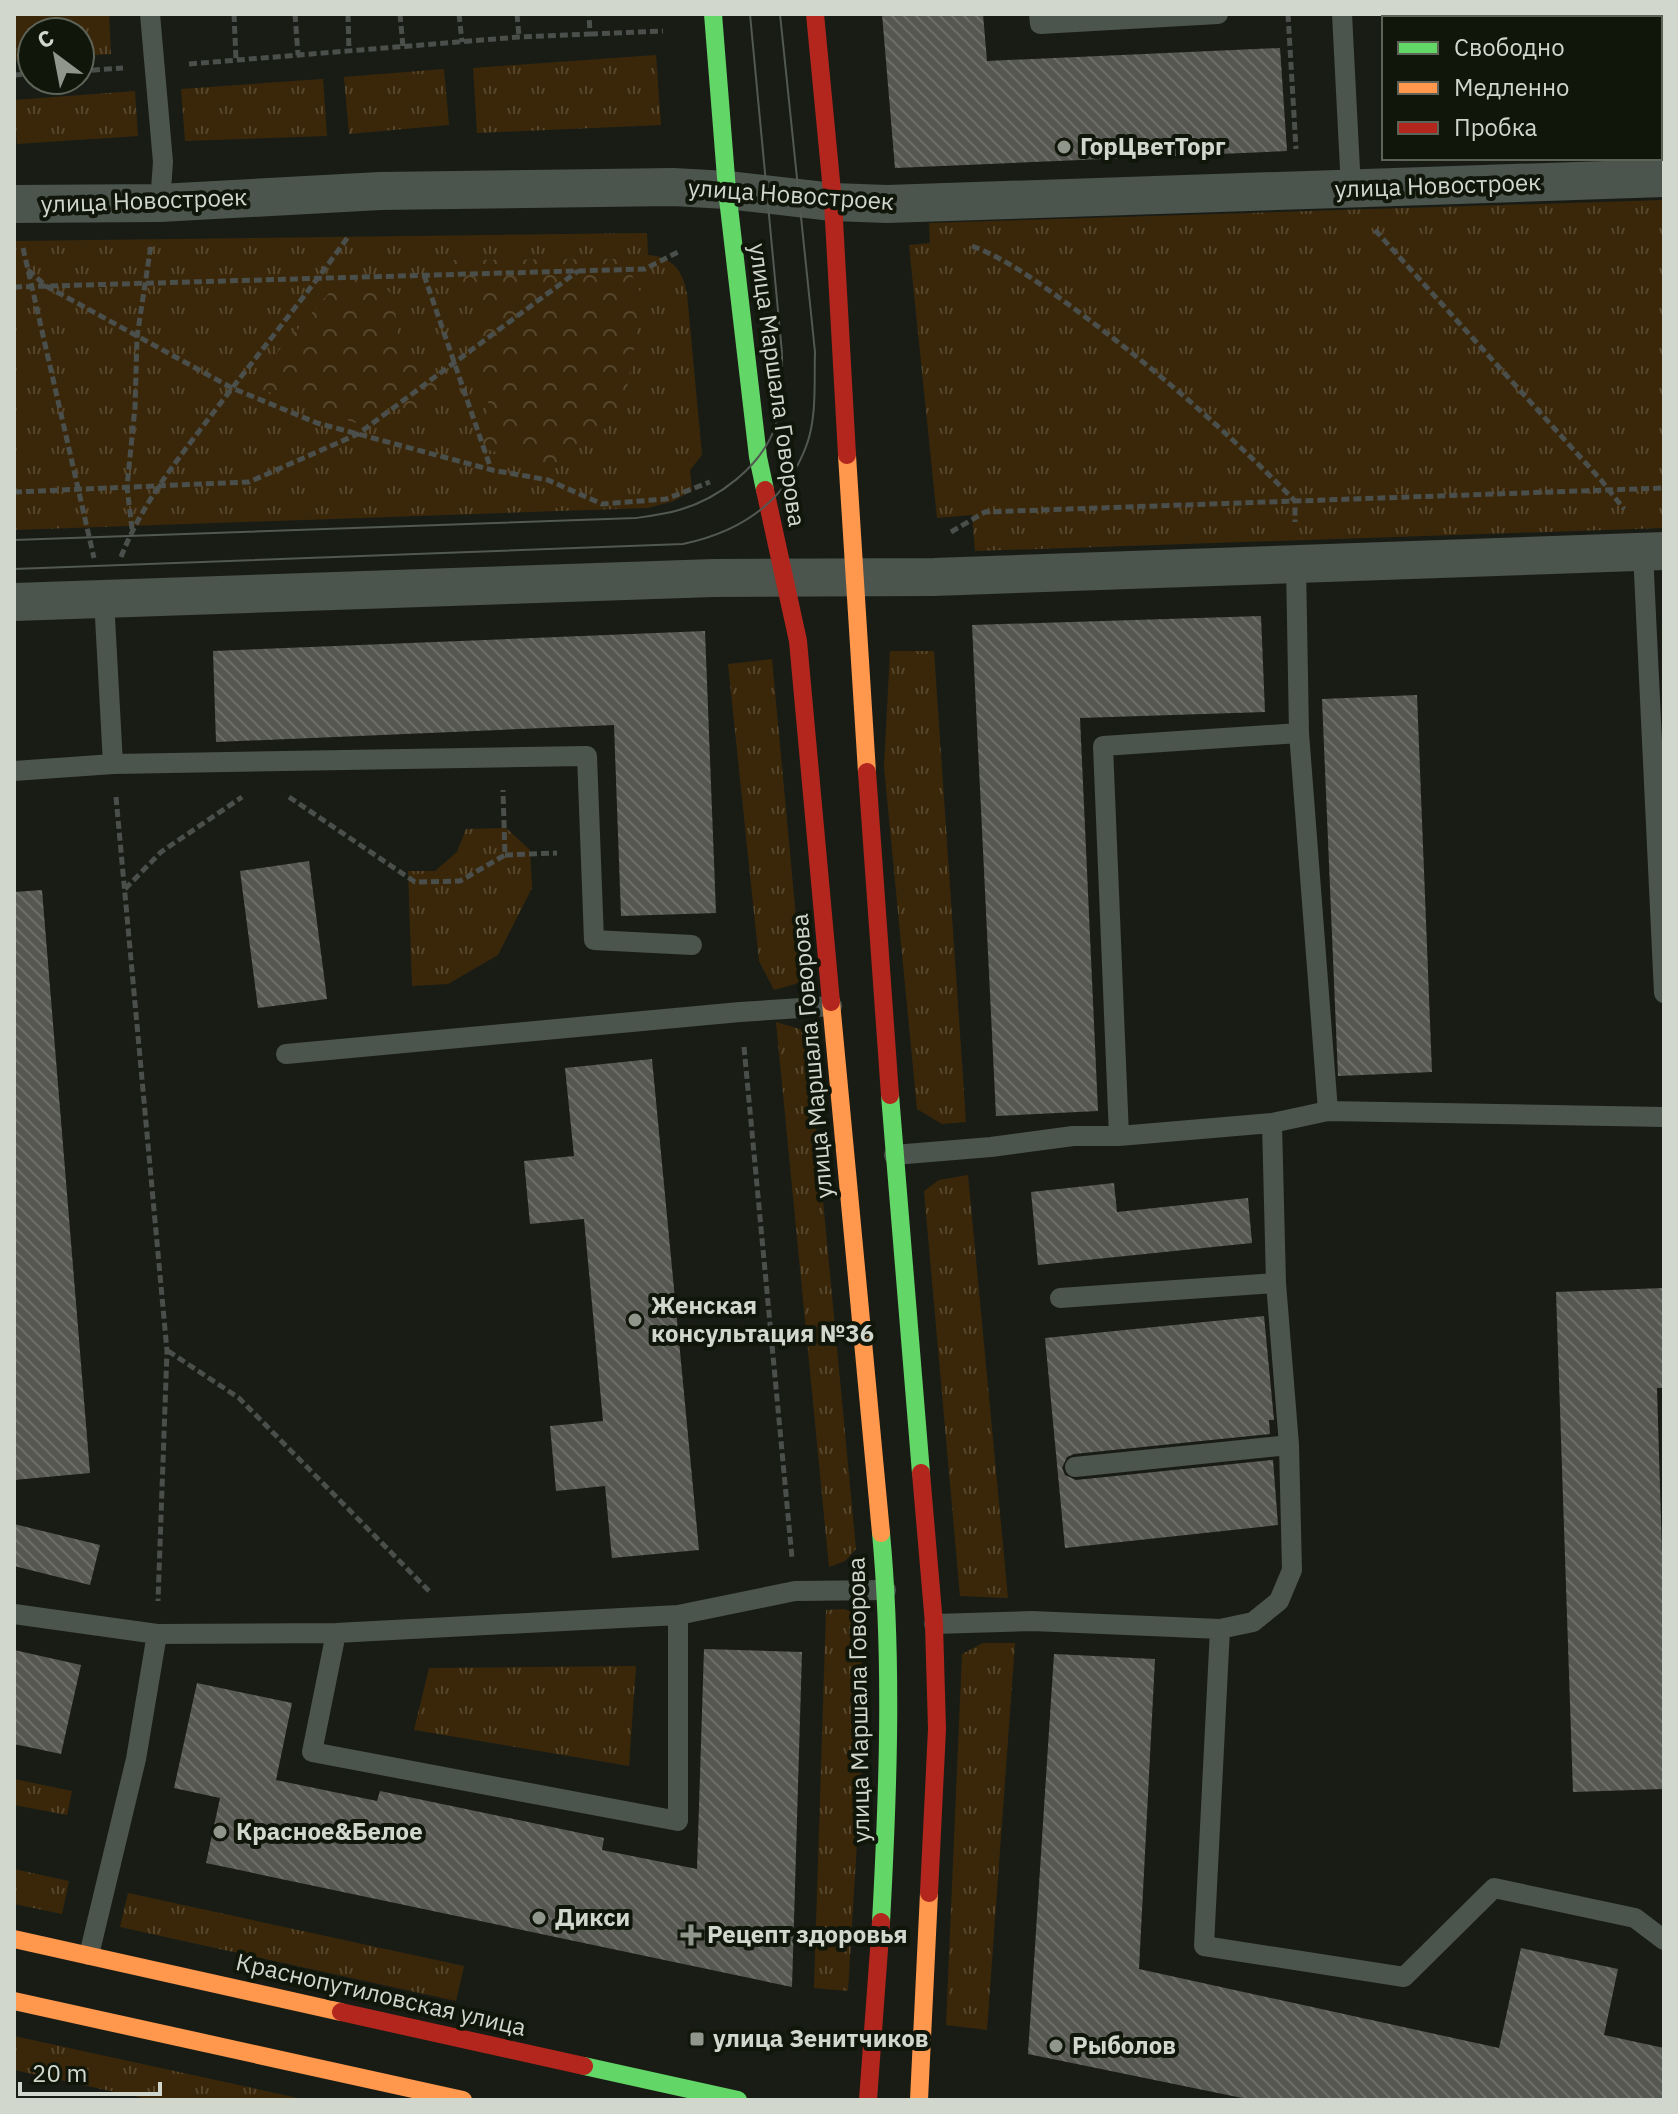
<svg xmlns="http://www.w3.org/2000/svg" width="1678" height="2114" font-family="'IBM Plex Sans',sans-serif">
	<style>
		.grass { fill: url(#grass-tufts) }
		.forest { fill: url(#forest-crowns) }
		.building { fill: url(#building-back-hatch) }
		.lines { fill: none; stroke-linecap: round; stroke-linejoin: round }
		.path { stroke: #4a4f4b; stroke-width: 5; stroke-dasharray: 8 4; stroke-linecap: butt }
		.lane { stroke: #4b544d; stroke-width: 20 }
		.street { stroke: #4b544d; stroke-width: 38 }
		.fast { stroke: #63d668; stroke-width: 18 }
		.slow { stroke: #ff974d; stroke-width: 18 }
		.jam { stroke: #b3261e; stroke-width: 18 }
		.tram { stroke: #525852; stroke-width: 2 }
		.poi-dot { fill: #91968d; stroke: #101609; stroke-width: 3 }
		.labels { text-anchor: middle; stroke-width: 8; stroke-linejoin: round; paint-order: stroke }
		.poi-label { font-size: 24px; font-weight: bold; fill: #d2d7ce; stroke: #101609; text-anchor: start }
		.street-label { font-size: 24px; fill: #d2d7ce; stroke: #101609 }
	</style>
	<defs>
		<pattern id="grass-tufts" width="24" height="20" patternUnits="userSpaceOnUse" patternTransform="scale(2)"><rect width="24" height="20" fill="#3a270a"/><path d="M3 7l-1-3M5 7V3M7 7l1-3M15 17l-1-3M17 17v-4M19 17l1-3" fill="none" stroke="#56462c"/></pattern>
		<pattern id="forest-crowns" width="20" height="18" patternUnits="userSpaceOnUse" patternTransform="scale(2)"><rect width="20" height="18" fill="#3a270a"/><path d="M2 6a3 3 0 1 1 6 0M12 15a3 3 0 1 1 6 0" fill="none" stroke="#56462c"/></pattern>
		<pattern id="building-back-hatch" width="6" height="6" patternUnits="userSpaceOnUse" patternTransform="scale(2)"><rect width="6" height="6" fill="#565751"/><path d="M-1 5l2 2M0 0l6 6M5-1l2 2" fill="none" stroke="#6d6e69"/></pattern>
	</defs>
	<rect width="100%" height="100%" fill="#191c15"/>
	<path class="grass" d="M14,14h95l2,40 -31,2v-24h-48v28l-18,1z
		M656,55l5,70 -184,8 -4,-65z
		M444,69l5,56 -100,9 -5,-57z
		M323,79l4,57 -142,5 -4,-52z
		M135,91l3,45 -121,8 -3,-44z
		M1664,200v328l-689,23 -3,-36 -35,3 -28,-273 21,-2 -1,-20z
		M647,233l1,22c25,2 35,16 39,39l15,161 -12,15 2,20 -18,11 -26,7 -634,22v-289z
		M890,651h44l32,471 -24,2 -25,-15 -33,-342z
		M772,659l30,323 -28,8 -15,-29 -31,-297z
		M506,828l24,22 2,38 -34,67 -50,29 -36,2 -4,-115h27l22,-19 9,-23z
		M776,1022l31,9 49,518 -11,12 -16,6z
		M968,1175l40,423 -48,-2 -36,-405 15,-11z
		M844,1609l16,6 3,128 -15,248 -34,-3 12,-378z
		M983,1643h32l-28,387 -41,-5 16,-371z
		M636,1666l-7,100 -215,-36 15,-62z
		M14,1779l58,12 -5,24 -53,-10z
		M14,1869l55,12 -7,33 -48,-10z
		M128,1893l336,73 -8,35 -336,-74z
		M14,2036l293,64h-155l-138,-30z"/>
	<path class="forest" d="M624,259l19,39 -21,118 -68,49 -74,-17 9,-50 -13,-49 6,-38 -33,-51z
		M370,275l24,21 3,35 14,31 36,19 -24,35 -39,-11 -25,19 -110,-39 87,-100z"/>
	<path class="building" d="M882,14h101l4,47 293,-13 7,103 -392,17z
		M1261,616l4,96 -185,6 18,393 -102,5 -24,-491z
		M705,631l11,282 -95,3 -7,-191 -398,17 -3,-91z
		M1417,695l15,377 -94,4 -16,-377z
		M309,861l18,138 -69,9 -18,-137z
		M42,890l48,583 -76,7v-588z
		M652,1059l47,491 -87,8 -7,-72 -49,5 -6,-65 53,-5 -19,-202 -54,5 -6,-63 50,-5 -9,-88z
		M1114,1183l3,29 131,-14 4,45 -214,22 -7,-73z
		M1664,1288v100h-7l7,231v170l-91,3 -17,-500z
		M1264,1316l10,104h-5l1,14 -196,20 -7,3 -5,11 3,7 11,5 197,-20 5,65 -213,23 -20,-210z
		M14,1524l86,21 -10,40 -76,-19z
		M704,1649l98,3 -10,335 -586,-124 14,-65 -46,-10 23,-105 95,20 -16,77 101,21 3,-10 224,47 -2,12 95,19z
		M14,1650l67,15 -20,89 -47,-10z
		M1054,1654l101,5 -16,310 360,79 22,-100 97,21 -14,66 60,13v52h-412l-224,-46z"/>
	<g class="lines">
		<path class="path" d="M234,14l2,46
			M295,14l3,41
			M348,14l1,37
			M400,14l3,33
			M459,14l3,28
			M517,14l2,23
			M1288,14l8,135
			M1633,14v4
			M590,34l73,-3
			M1660,35h4
			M189,64l330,-27 71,-3 -1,-20
			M80,71l43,-3
			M14,75l18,-1
			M1375,230l226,250 23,29
			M972,246c37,14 68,38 100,61 80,59 154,123 223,194v21
			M23,248l71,310
			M28,270l18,16 186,102 85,35 175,47 56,10 54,24 64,-5 44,-17
			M424,275l67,194
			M14,287l631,-18 33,-17
			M14,492l235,-10 109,-48 220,-163
			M132,529l-5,-42 8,-80 2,-70 14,-92
			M951,532l34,-20 679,-24
			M121,557c21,-54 57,-98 92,-144 45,-59 92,-116 135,-176
			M116,797l51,554 -9,250
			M289,797l126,85 45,-1 45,-26 -2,-65
			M505,855l52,-2
			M125,889l36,-37 81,-55
			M744,1047l48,511
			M168,1351l71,47 191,194"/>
		<path class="lane" d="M150,14l13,148 -3,41
			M1039,14l1,10 178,-10
			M1342,14l9,175
			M1643,552l21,441
			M1296,564l3,169 29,378
			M104,599l9,165
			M14,771l99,-7 474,-8 7,184 98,5
			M286,1054l454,-42 92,-6
			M1119,1136l-16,-390 196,-13
			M894,1155l97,-8 82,-11h46l153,-13 56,-12 336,6
			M1060,1298l216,-15
			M1075,1467l214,-22
			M14,1614l143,20 -21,125 -47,196
			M934,1624l98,-3 188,8 33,-7 26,-21 13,-31 -3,-125 -13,-162 -4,-160
			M1220,1629l-16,317 200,31 90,-89 141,30 29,22
			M336,1633l-24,119 366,69v-206
			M157,1634l179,-1 342,-18 117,-24 91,-1"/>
		<path class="street" d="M14,204l146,-1 220,-12 293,-4 54,3 106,12 54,2 777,-26
			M14,602l700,-24 220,-1 730,-26"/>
		<path class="fast" d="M713,14l14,176 31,267 7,33
			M890,1095l31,378
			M881,1533c12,128 7,260 0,389
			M584,2066l154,34"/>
		<path class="slow" d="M847,455l20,317
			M831,1002l50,531
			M14,1939l327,73
			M14,2001l449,99
			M919,2100l10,-207"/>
		<path class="jam" d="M815,14l18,188 14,253
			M765,490l33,151 33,361
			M867,772l23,323
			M921,1473l13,151 3,105 -8,164
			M341,2012l243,54
			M868,2100l13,-178"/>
		<path class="tram" d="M14,540l622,-22c14,-2 29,-4 43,-8 39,-11 82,-43 96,-83 8,-24 7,-49 7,-74l-32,-339
			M14,569l669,-25c57,-12 103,-42 124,-100 10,-29 7,-62 8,-92l-35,-338"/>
	</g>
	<g class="poi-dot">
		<circle cx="1064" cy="147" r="8"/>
		<circle cx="635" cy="1320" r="8"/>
		<circle cx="220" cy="1832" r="8"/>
		<circle cx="539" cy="1918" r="8"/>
		<path d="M687 1923h8v8h8v8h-8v8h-8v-8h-8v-8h8z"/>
		<rect x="689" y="2031" width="16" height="16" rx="4"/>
		<circle cx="1056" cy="2046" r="8"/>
	</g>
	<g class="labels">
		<g class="poi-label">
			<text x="1080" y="155">ГорЦветТорг</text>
			<text x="651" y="1314">Женская<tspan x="651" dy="28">консультация №36</tspan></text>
			<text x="236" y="1840">Красное&amp;Белое</text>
			<text x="555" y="1926">Дикси</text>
			<text x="707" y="1943">Рецепт здоровья</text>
			<text x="713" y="2047">улица Зенитчиков</text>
			<text x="1072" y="2054">Рыболов</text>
		</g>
		<g class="street-label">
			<text transform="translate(1438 186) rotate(-2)" y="8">улица Новостроек</text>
			<text transform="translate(791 195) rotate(4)" y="8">улица Новостроек</text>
			<text transform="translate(144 201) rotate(-2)" y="8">улица Новостроек</text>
			<text transform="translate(777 385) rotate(82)" y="8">улица Маршала Говорова</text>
			<text transform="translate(812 1056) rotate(-95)" y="8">улица Маршала Говорова</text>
			<text transform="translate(859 1700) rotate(-91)" y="8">улица Маршала Говорова</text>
			<text transform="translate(381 1995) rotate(13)" y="8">Краснопутиловская улица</text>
		</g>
	</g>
	<rect width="1678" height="2114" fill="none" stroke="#d2d7ce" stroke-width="32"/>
	<rect x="1382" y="16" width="280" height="144" fill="#101609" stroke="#5e6358" stroke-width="2"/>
	<rect x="1398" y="42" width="40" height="12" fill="#63d668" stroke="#5e6358" stroke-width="2"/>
	<text x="1454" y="56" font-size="24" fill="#d2d7ce">Свободно</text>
	<rect x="1398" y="82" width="40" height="12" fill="#ff974d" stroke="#5e6358" stroke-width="2"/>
	<text x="1454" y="96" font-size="24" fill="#d2d7ce">Медленно</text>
	<rect x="1398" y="122" width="40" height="12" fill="#b3261e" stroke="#5e6358" stroke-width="2"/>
	<text x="1454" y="136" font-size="24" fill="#d2d7ce">Пробка</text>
	<g transform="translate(56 56) rotate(328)"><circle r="38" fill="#101609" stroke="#5e6358" stroke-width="2"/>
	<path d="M0-6L14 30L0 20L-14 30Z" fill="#91968d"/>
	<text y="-12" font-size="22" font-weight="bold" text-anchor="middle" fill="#d2d7ce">С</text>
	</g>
	<path d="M20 2082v12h140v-12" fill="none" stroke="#d2d7ce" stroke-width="4"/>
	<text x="32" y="2082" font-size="24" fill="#d2d7ce" stroke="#101609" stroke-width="6" paint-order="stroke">20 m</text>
</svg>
